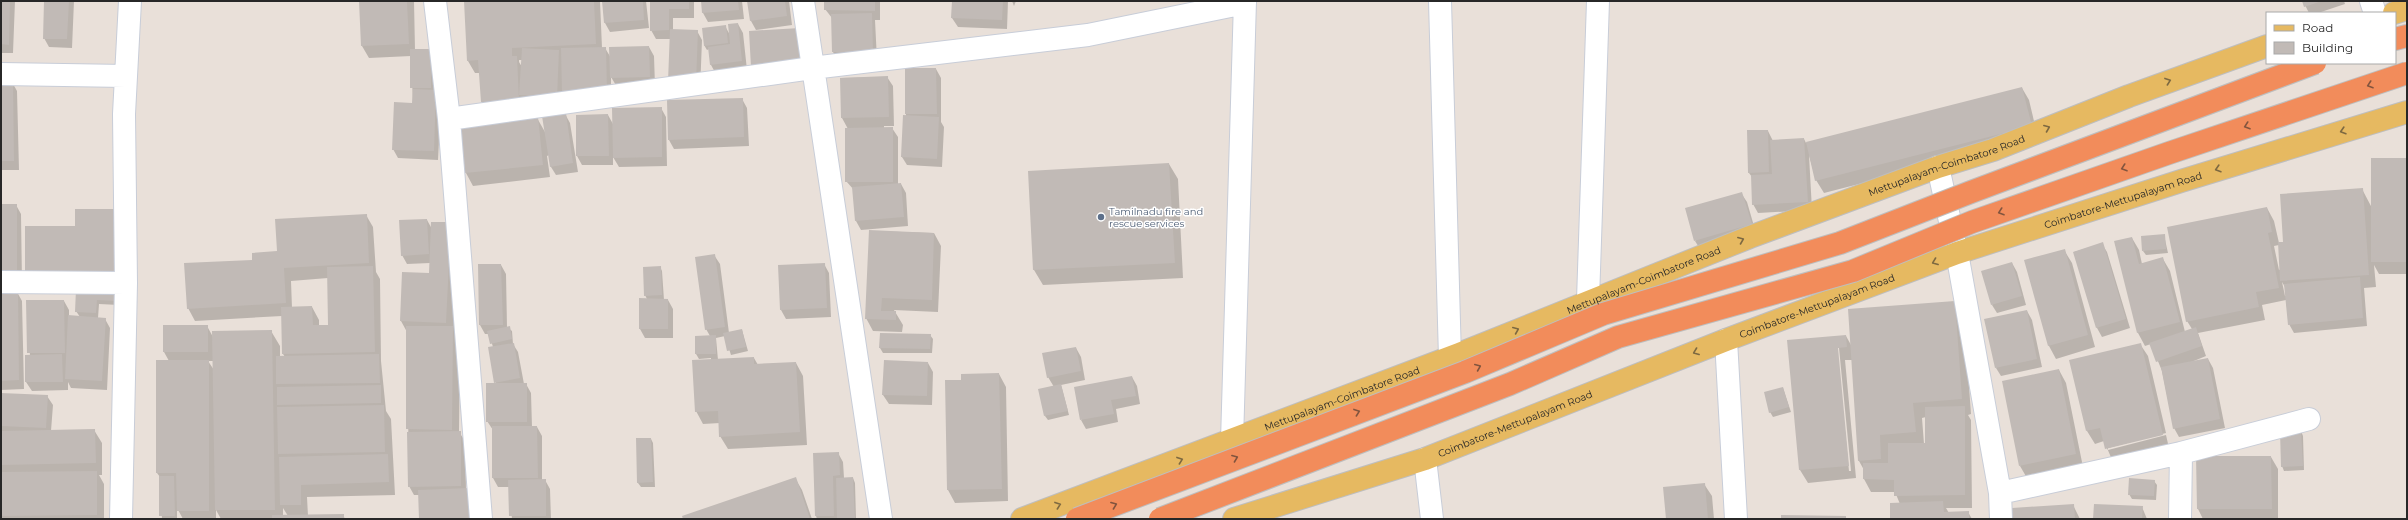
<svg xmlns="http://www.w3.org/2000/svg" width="2408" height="520" font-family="Montserrat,sans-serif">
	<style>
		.shadow { fill: #0003; fill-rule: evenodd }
		.building { fill: #c1bab6 }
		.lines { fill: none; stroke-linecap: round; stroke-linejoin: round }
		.minor-casing { stroke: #c8cdd8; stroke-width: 24 }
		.major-casing { stroke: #bebebe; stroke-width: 24 }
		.highway-casing { stroke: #bebebe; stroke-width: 24 }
		.minor { stroke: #fff; stroke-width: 22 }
		.major { stroke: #e6b961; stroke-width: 22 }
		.highway { stroke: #f28c5b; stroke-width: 22 }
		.highway-bridge-casing { stroke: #bebebe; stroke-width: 24; stroke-linecap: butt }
		.highway-bridge { stroke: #f28c5b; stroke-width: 22 }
		.oneway { stroke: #7d6941 }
		.oneway2 { stroke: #82543e }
		.service-dot { fill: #5c6f8a; stroke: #fff; stroke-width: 1.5 }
		.labels { text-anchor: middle; stroke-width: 3; stroke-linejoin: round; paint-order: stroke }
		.street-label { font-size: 10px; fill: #272727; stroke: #fff }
		.service-label { font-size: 10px; fill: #4e5e75; stroke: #fff; text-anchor: start }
	</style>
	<rect width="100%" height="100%" fill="#e9e0d9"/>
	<path class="shadow" d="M1,1h14l-2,52h-12z
		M45,1h29l-2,47 -23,-1 -5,-9z
		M360,1h54l1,49h16l10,50 -3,60 -40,-2 -5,-9 20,-45 -2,-48 -42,2 -7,-12z
		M484,1h116l2,47h3l6,10 38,-11 5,9 1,30 -38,1 -6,-10v24l-122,13 -7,-12 -2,-29h-5l-7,-12zM519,60h3v7l-3,-5z
		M603,1h43l3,27 -39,4 -5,-9z
		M651,1h43v17h-21v12l24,1 5,9 -2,52 -29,-53h-15l-5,-9z
		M702,1h40l2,18 -36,3 -5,-9z
		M748,1h41l3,24 -36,5 -5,-9z
		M825,1h55v19h-5l2,40 -39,1 -5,-9 -1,-34 -7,-9z
		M953,1h55l-1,28 -49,-2 -6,-9z
		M1012,1h4l-2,5z
		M2303,1h41l1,3 -27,9h-9z
		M738,24l5,9 4,37 -31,4 -5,-9 -2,-16 -2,1 -3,-5 21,-19 5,9z
		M936,69l5,9v44l3,5 -2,40 -35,-2 -5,-8 4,-43z
		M887,77l6,9 1,40h-10v2h8l6,9v47h3l5,9 2,33 -47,4 -5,-9 -2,-31 -8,-9 2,-52 -6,-11 -1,-40z
		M1,82h11l5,9 2,79h-18z
		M2022,88l7,12 9,38 -214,55 -8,-13 -7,-25 3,55 -54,3 -5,-9 -1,-27 -3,-4 19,-42 5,10 31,-2 2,4z
		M742,99l5,9 2,38 -75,3 -5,-9z
		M661,108l5,9 1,49 -48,1 -6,-10v8h-31l-5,-9v-40l31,-1 5,9z
		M565,114l5,9 8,49 -22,3 -5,-8 -2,-12 -2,1 3,21 -77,9 -7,-13 -5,-47 76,-8 8,14z
		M2407,159v115h-28l-5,-9 2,22 -12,1 3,38 -73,7 -5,-9 -3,-24 -24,5 3,15 -67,13 8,23 -17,7 19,-4 5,9 12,60 -46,9 -5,-9 -12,-57 -11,-27 -6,2 -7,-13 -23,-91 17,-4 7,12 3,14 21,-5 7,12 15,61 7,-3 -5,-8 80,-113 7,13 5,22 5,-1 78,-53 10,19zM2279,245l2,24 -2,1 -5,-24zM2282,282l3,5 1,9h-1z
		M1169,164l9,15 5,99 -140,7 -9,-15 -5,-98z
		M1741,193l6,9 9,31 -56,16 -5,-8z
		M1,205h15l5,9 1,69h-21z
		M366,215l7,12 3,45 4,7 1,82 5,50 5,8 4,76 -88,2 1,19 35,-1 2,4h-124l-5,-9v9h-33l-6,-11v11h-15l-2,-42 -3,-4v-112h12l-5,-9 43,-26 6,11 58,-6 9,15v11h5l-2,-3 -1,-38 -87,5 -7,-13 65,-47 25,-9zM328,278l1,48h-10v-6l-7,-13 -20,1 -1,-27zM208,361h5l1,9zM283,508l5,8h-5z
		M427,220l5,9 26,7 -4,93 6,11 -1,92 6,9 1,49 9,29h-55l-1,-24h-5l-5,-9 -2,-154 -6,-11 29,-47v-11l-23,1 -5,-9z
		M870,231l64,2 7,13 -3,66 -44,-2 9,15 -1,7 -29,-1 -7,-13z
		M2164,235l4,18 -22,2 -3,-4z
		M2102,244l5,8 23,76 -28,9 -5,-9 -23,-76z
		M2064,250l8,13 23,84 -39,12 -7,-13 -24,-85z
		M714,255l6,9 9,69 13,-3 6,21 -17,4 -6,-19 -9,2 2,22 36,-2 4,7 38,-2 7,13 4,69 -79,4 -8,-13v-13l-17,1 -7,-13 15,-51v-2l-12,1 -3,-5v-17l14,-1 -4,-7z
		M2012,263l5,9 9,33 -29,8 -5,-8z
		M824,264l5,9 2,44 -45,2 -5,-9z
		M501,265l5,9 1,53 5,4 1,13 5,8 6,32h2l5,9 1,34h5l5,9v44h3l5,9 1,30h-39l-3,-32h-11l-5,-9v-48l-6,-9 9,-37 -3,-37 -4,-13h-4l-5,-9z
		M660,267l2,4 2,29h4l5,9v29h-28l-5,-9 7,-30 -2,-4z
		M77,290l40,3 2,12 -20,-1 -1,14 7,1 5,9 -3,62 -36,-2 -3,-6v8l-36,1 -6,-9v-26h4l-3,-55h37l5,9v6l11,1 -4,-6z
		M1,292h16l5,9 2,88 -23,1z
		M1955,302l9,15 7,97 -3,1 3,5 1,88h-26l3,5 19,-1 4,7h-81l9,-15 -5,-12h-24l-7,-13v-9l-5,-9 -7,-101h-7l11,118 -48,5 -8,-13 -12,-129 58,-5 5,9zM1837,348h2l12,123h-2zM1926,417v27h-2l-2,-26z
		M2027,311l5,9 10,47 -41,9 -5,-8z
		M881,334l49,1 3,4 -1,14h-49l-3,-5z
		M2140,344l8,12 18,77 -58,15v2l58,-15 3,13 -56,14 -9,-21 -9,3 -8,-13 -16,-70z
		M1076,348l5,9 4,23 -24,5 8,30 -21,5 -3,-4 9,-29 -6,-10z
		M928,363l5,9 -1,33 -43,-1 -6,-9z
		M2059,370l7,13 17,84 -56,11 -7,-12z
		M999,374l7,13 2,114 -53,2 -7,-13 14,-109z
		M1132,377l5,9 3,18 -24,5 2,13 -32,7 -5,-9z
		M1783,388l8,24 -18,5 -3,-5z
		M1,394l46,2 6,9 -2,26 43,-1 8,13v32h-3l5,9v35h-103z
		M2301,431l2,5 1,34 -20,1 -2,-5z
		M651,439l2,4 2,44h-14l-3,-4z
		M838,453l5,9 1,16h9l2,5 1,36h-39l-1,-3z
		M2197,457h74l7,12v50h-75l-5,-10z
		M795,478l7,12 10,29h-127z
		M2154,481l3,4 -1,15 -24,-1 -3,-5z
		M1704,484l8,12 2,23h-47z
		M2073,505l7,14h-67z
		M2142,507l5,12h-53z"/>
	<path class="building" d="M1,1h9l-1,44 -8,-1z
		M44,1h25l-2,38h-24z
		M359,1h48l2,43 -48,2z
		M464,1h130l2,43 -84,4v8h5l2,44 -38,2 -3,-42 -11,1z
		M602,1h41l1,19 -40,3z
		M650,1h39v8h-20v21l-19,1z
		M701,1h37l1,9 -37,3z
		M747,1h38l2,15 -37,5z
		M824,1h51v10l-51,-1z
		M952,1h51l-1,19 -51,-2z
		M2302,1h20l-18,6z
		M872,13l1,39h-41l-1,-38z
		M738,23l4,38 -32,4 -2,-18 22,-3 -2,-20z
		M726,25l2,18 -24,3 -2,-18z
		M800,28l2,37 -51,2 -2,-36z
		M670,29l28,1 -2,53 -28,-1z
		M649,46l1,31 -40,1 -1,-31z
		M606,47l1,45 -45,1 -1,-45z
		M522,48l37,2 -2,48 -38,-3z
		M410,49h21v39h-21z
		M905,68h31l1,46h-32z
		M888,76l1,41 -48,1 -1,-40z
		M1,81h12l1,80h-13z
		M2022,87l10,39 -217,55 -9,-39z
		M413,89l23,1 -2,61 -42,-1 2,-48 18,1z
		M743,98l1,39 -76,3 -1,-40z
		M662,107v50l-49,1 -1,-50z
		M566,113l7,50 -23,4 -8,-51z
		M608,114l1,42h-33v-41z
		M903,115l36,2 -2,42 -36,-2z
		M538,117l5,48 -78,8 -5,-48z
		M893,127v55h-48v-54z
		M1747,130h21l1,42 -21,1z
		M1804,138l4,64 -56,3 -1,-30 21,-1 -2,-34z
		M2371,158h36v104h-36z
		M1169,163l6,100 -142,7 -5,-99z
		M901,183l3,34 -49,4 -3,-34z
		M2363,188l6,87 -89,6 -2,-39h5l-3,-48z
		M1742,192l10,32 -58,17 -9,-33z
		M1,204h16v70h-16z
		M2267,207l5,25 -4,1 11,55 -23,4 3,15 -73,15 -19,-95z
		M75,209h40v64h-90v-47h50z
		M367,214l2,49 -85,5 2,35 -99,6 -3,-46 68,-3v-7l25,-2 -2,-32z
		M427,219l2,35 -28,2 -2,-36z
		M431,222h20l-5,101 -46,-2 2,-49 27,1z
		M869,230l65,3 -2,67 -50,-2 -1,13h15v9l-31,-1z
		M2165,234l1,15 -24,2 -1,-15z
		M2132,237l7,27 24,-7 17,65 -43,11 -23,-92z
		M2103,242l23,77 -30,9 -23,-76z
		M2065,249l23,86 -40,11 -24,-86z
		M715,254l10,73 -20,3 -10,-73z
		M2012,262l10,34 -31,9 -10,-34z
		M825,263l2,45 -47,2 -2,-45z
		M478,264h23l2,61h-24z
		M373,266l2,86 -93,2 -1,-47 31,-1 1,19h15l-1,-58z
		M661,266l1,29 -18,1 -1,-29z
		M2360,277l3,41 -75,7 -4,-41z
		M76,289l41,3v9l-20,-1 -1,13 -21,-1z
		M1,291h17l1,89 -18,1z
		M639,298l29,1v30h-29z
		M26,300h38l1,53h-38z
		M1955,301l7,98 -49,4 3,29 -36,3 1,24 -23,2 -10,-152z
		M2027,310l10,49 -42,9 -11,-49z
		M68,315l38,3 -4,63 -37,-2z
		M163,325h45v27h-45z
		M406,326h47l-1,104 -46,-1z
		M510,326l2,13 -22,5 -3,-13z
		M2196,327l6,19 -46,16 -7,-19z
		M742,329l4,18 -19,4 -4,-18z
		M272,330l3,180h-60l-3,-179z
		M880,333l51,1 -1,15 -51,-1z
		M716,335v19h-21v-18z
		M1846,335l1,12 -9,1 11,118 -50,4 -12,-130z
		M514,343l6,35 -26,5 -6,-36z
		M2141,343l22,92 -58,14 -5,-21 -14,3 -17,-71z
		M1076,347l5,24 -34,7 -5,-25z
		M62,354l1,28h-38v-27z
		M379,354l1,29 -104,1v-28z
		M754,357v7l42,-2 4,70 -81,5 -1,-26 -23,1 -3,-52z
		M2208,358l12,61 -47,10 -12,-62z
		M156,360h53v151h-32l-1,-38h-20z
		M884,360l44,2 -1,34 -45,-1z
		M2059,369l17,85 -57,12 -17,-85z
		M999,373l3,116 -55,1 -2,-110h16v-6z
		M1132,376l4,20 -25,4 3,14 -34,6 -6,-33z
		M486,383h41v39h-41z
		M1061,384l7,27 -24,5 -6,-27z
		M381,385v18l-104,2v-18z
		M1783,387l6,20 -20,6 -5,-21z
		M1,393l47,2 -2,33 -45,-2z
		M384,405l1,47 -107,2 -1,-47z
		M1965,406v89l-71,1v-16l-31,-1v-16h25v-20h37v-36z
		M492,426h45l1,52h-46z
		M95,429l1,34 -95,2v-34z
		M2301,430l2,36 -22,1 -1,-36z
		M461,431v55l-53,1 -1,-55z
		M636,438h15l2,44 -16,1z
		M839,452l1,23 -7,1 1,40h-19l-2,-63z
		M388,454l1,28 -88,3v20h-21l-1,-48z
		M2196,456h75l1,53h-75z
		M97,471v44l-96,1v-44z
		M159,476h15l1,40h-16z
		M796,477l14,42h-127l-1,-3z
		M853,477l2,42h-18l-1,-41z
		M2129,478l26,2 -1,16 -26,-1z
		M546,479v37h-37l-1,-36z
		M1705,483l3,36h-42l-3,-32z
		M468,488l1,31h-50l-1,-29z
		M1943,501l1,11 25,-1v8h-79v-16z
		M2074,504l1,15h-63v-11z
		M2094,504l49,2 -1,13h-49z
		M344,514v5h-72v-4z
		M1781,515l65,1v3h-65z"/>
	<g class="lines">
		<defs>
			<path id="minor" d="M435,1l14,118 32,400
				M803,1l78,518
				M1440,1l10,357
				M2371,1l4,12
				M1,74l125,2
				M449,119l363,-51 276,-33 157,-32
				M1938,167l19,86 43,240 1,26
				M1,282l125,1
				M1588,300l10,-299
				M1726,340l10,179
				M1232,441l13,-440
				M2181,453l128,-34
				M1425,459l7,60
				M2000,493l181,-40 -1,66
				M121,519l5,-236 -2,-169 6,-113"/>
			<g id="major">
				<path d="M2394,13l13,-4"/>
				<path id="s1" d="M1022,519l437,-165 291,-117 188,-70 55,-17 136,-54 138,-50"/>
				<path id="s2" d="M1234,519l191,-60 301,-119 231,-87 224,-72 226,-69"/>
			</g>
			<path id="highway" d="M2395,39l12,-3"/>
		</defs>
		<use href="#minor" class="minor-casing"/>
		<use href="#major" class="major-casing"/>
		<use href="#highway" class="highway-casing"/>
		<use href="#minor" class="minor"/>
		<use href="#major" class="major"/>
		<use href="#highway" class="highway"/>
		<defs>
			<path id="highway-bridge" d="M1077,519l388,-147 138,-58 237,-71 131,-51 344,-129
				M1160,519l350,-135 108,-47 235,-66 119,-49 197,-69 238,-80"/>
		</defs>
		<use href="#highway-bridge" class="highway-bridge-casing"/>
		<use href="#highway-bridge" class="highway-bridge"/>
	</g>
	<defs><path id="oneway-chevron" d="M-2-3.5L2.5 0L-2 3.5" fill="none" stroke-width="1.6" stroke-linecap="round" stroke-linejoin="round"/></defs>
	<g class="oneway">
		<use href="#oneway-chevron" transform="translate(2168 81) rotate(-20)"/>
		<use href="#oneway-chevron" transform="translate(2047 128) rotate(-22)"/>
		<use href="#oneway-chevron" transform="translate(2343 131) rotate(163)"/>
		<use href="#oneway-chevron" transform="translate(2218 169) rotate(163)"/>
		<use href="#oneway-chevron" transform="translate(1741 240) rotate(-22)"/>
		<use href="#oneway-chevron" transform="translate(1935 262) rotate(159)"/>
		<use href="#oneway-chevron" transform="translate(1516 330) rotate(-23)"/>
		<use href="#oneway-chevron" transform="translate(1696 352) rotate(159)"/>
		<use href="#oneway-chevron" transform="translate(1180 460) rotate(-20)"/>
		<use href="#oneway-chevron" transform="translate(1058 505) rotate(-20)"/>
	</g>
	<g class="oneway2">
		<use href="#oneway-chevron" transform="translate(2370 85) rotate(161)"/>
		<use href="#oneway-chevron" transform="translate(2247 126) rotate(161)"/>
		<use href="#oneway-chevron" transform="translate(2124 168) rotate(161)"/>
		<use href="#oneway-chevron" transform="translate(2001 212) rotate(161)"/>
		<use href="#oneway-chevron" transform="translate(1478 367) rotate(-23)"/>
		<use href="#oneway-chevron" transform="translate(1357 412) rotate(-20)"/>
		<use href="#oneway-chevron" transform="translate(1235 458) rotate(-21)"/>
		<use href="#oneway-chevron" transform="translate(1114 505) rotate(-21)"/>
	</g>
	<circle class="service-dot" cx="1101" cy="217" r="4"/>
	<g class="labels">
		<g class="street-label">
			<text dy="4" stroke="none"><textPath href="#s1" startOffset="990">Mettupalayam-Coimbatore Road</textPath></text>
			<text dy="4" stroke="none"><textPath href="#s2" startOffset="945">Coimbatore-Mettupalayam Road</textPath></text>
			<text dy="4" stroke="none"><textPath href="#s1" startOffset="666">Mettupalayam-Coimbatore Road</textPath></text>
			<text dy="4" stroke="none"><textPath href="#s2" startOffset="621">Coimbatore-Mettupalayam Road</textPath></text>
			<text dy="4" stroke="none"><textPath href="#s1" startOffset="342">Mettupalayam-Coimbatore Road</textPath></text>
			<text dy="4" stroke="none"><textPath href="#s2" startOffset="297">Coimbatore-Mettupalayam Road</textPath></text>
		</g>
		<g class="service-label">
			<text x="1109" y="215">Tamilnadu fire and<tspan x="1109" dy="12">rescue services</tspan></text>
		</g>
	</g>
	<rect width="2408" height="520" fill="none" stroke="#272727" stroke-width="4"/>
	<rect x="2266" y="12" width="130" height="52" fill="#ffffff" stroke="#a9a9a9"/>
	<rect x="2274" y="25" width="20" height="6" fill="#e6b961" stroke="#a9a9a9"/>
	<text x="2302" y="32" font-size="12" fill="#272727">Road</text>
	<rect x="2274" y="42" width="20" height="12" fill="#c1bab6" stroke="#a9a9a9"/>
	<text x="2302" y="52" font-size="12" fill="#272727">Building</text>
</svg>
